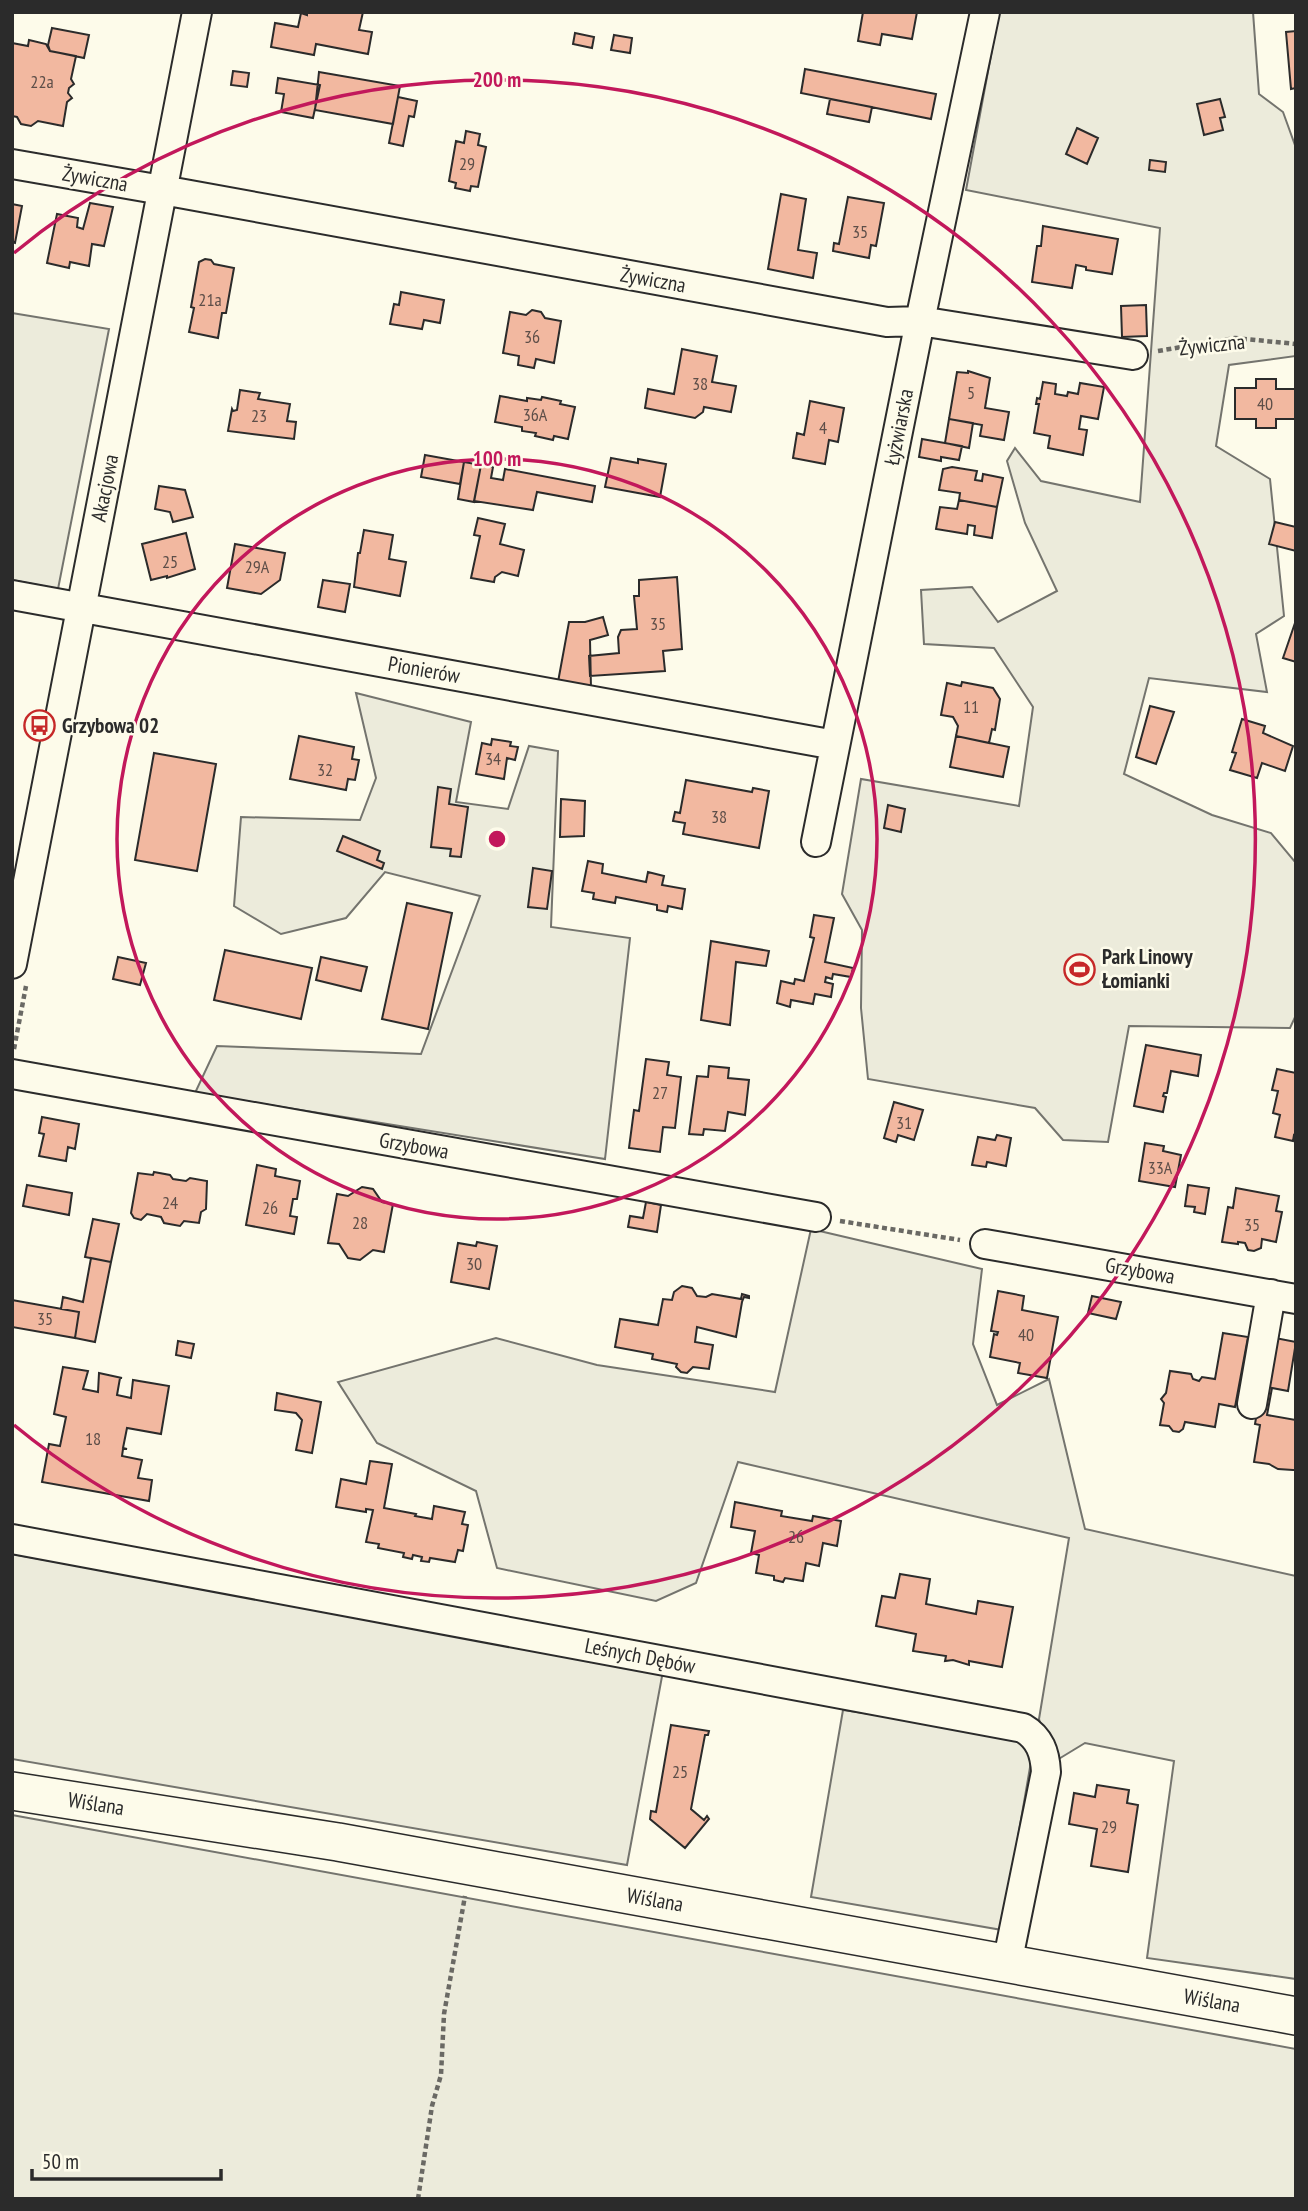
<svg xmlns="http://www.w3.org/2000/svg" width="1308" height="2211" font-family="'PT Sans Narrow',sans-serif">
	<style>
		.green { fill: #ecebdb; stroke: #74746e; stroke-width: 2 }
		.building { fill: #f2b8a0; stroke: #2b2b2b; stroke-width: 2 }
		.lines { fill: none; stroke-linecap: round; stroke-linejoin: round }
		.minor-casing { stroke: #2b2b2b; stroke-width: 32 }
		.major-casing { stroke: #2b2b2b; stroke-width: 40 }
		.path { stroke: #6a6964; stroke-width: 4.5; stroke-dasharray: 5 3.5; stroke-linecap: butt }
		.minor { stroke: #fdfbea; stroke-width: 28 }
		.major { stroke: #fdfbea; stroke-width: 37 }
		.ring { fill: none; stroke: #c2185b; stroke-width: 3.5 }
		.labels { text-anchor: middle; stroke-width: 5; stroke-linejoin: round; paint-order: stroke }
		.number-label { font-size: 18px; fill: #5d4e48 }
		.street-label { font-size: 21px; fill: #2b2b2b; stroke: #fdfbea }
		.poi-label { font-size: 21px; font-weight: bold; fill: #2b2b2b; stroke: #fdfbea; text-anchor: start }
		.centre { fill: #c2185b; stroke: #fdfbea; stroke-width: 3.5 }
		.ring-label { font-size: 21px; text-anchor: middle; font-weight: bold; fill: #c2185b; stroke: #fdfbea; stroke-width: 5; stroke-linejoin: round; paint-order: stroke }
	</style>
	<rect width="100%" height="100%" fill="#fdfbea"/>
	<path class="green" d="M999,12h254l6,82 24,18 13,36v208l-67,9 -13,81 54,33 14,137 -28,18 11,58 -118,-14 -25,96 88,41 59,18 25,30v152l-6,13 -161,-2 -21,116 -45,-2 -28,-32 -167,-29 -7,-71 1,-78 -20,-36 19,-115 158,27 14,-99 -39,-59 -70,-4 -3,-54 51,-3 26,35 59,-31 -32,-68 -18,-62 8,-13 26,33 99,21 20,-274 -194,-38z
		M12,313l97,16 -51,260 -46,-9z
		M356,693l115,29 -15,80 52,7 21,-63 29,5 -7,176 79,11 -25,221 -410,-66 22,-47 204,8 59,-158 -95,-24 -39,46 -65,16 -47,-28 7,-89 119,3 16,-42z
		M811,1229l171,40 -9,75 24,61 52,-26 36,150 211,47v403l-149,-21 27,-197 -89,-18 -28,17 -11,-17 -7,-24 30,-181 -331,-76 -42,121 -40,18 -159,-33 -21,-77 -99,-48 -39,-61 158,-44 101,27 178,27z
		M12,1554l651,117 -36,194 -615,-106z
		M843,1710l183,27 7,13 -31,180 -191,-33z
		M12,1815l1284,234v150h-1284z"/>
	<path class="building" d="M307,12h56l-4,18 13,2 -4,22 -52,-10 -2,11 -43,-8 4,-24 23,4 3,-14 6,2z
		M863,12h54l-5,27 -30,-5 -2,11 -22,-4z
		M52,28l37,7 -5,23 -34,-7 -2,-6z
		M1296,31v57l-5,1 -5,-57z
		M575,33l19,4 -2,11 -19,-4z
		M614,35l18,3 -2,15 -19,-3z
		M29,40l17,4 4,7 26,5 -5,23 3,5 -5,4 -1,5 4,5 -5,4 -4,24 -25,-5 -7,5 -10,-2 -4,-7 -5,-1v-73l16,3z
		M805,69l131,25 -5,25 -130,-26z
		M233,71l16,2 -2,14 -16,-2z
		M319,72l81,14 -7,38 -78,-14z
		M278,78l42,7 -7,33 -32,-6 3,-18 -8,-1z
		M398,97l19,4 -3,16 -5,-1 -6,30 -14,-3z
		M830,99l42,8 -3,15 -42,-8z
		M1220,99l5,18 -5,1 3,12 -19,5 -7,-31z
		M1077,128l21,10 -11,26 -21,-10z
		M466,131l14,3 -2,11 8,2 -8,40 -7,-1 -1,5 -15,-3 1,-5 -7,-2 7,-40 8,2z
		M1150,160l16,2 -1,10 -16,-2z
		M781,194l25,5 -8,51 19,3 -4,25 -45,-9z
		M848,197l36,6 -8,43 -5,-1 -2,13 -36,-7 1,-8 5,1z
		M90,203l23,4 -9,39 -12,-2 -3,22 -19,-4 -1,6 -22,-5 10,-49 21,4 -1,9 6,2z
		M12,204l10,2 -7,37 -3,-1z
		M1043,226l75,13 -6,35 -26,-4v-3l-10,-2 -4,23 -40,-6 5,-36h4z
		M205,259l6,1 3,4 20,4 -8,45h-4l-4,25 -29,-6 5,-24 -3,-1 8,-45z
		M401,292l43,8 -4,23 -16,-3 -2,9 -32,-5 4,-20 5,1z
		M1146,305l1,31 -25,1 -1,-31z
		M532,310l9,2 4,6 16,3 -7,42 -18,-4 -2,9 -16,-3 1,-9 -16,-3 7,-41 16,3z
		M682,349l35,7 -5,26 24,4 -5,26 -27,-5 -1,5 -8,6 -50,-10 3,-19 26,5z
		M968,371l22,7 -5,30 24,4 -5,28 -24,-4 2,-11 -33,-6 8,-47 11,1z
		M1256,379h20v10h20v30h-20v9h-20v-9h-21v-31h21z
		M1043,382l13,2 -1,10 12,2 1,-4 10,2 2,-11 24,4 -6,32 -17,-3 -2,13 8,1 -4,25 -35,-7 2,-12 -16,-3 5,-29h-3l1,-6 3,1z
		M240,390l20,3 -2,6 32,5 -3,17 9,1 -2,17 -66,-8 4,-22 1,2 4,-1z
		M500,396l27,5v-3l14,2 1,-3 19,4 -1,3 15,3 -7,32 -14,-3 -1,4 -18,-4 1,-3 -14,-2v-4l-27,-5z
		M810,401l34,7 -6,34 -9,-2 -4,24 -32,-6 4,-25 7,2z
		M949,419l24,4 -4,25 -24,-5z
		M922,439l40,7 -3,14 -18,-3v4l-22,-4z
		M425,455l39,7 -4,22 -39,-7z
		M611,458l27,5v-4l28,5 -6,33 -55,-10z
		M464,462l17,3 -7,37 -16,-3z
		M481,465l12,2 -2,11 12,2 2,-11 90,17 -3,16 -55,-10 -4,18 -59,-9z
		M952,467l25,4 -2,9 7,1 1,-7 20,4 -6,29 -38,-7 1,-7 -21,-3 4,-21z
		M159,486l26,4 8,27 -20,5 -3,-10 -15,-3z
		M959,500l38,7 -5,31 -18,-3 1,-9 -7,-1 -1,9 -31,-5 4,-22 17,2z
		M478,518l27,6 -5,20 24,6 -6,26 -16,-4 -7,5 -1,5 -23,-4 9,-42 -6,-1z
		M1275,522l21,5v24l-27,-7z
		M364,530l29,5 -4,24 17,3 -6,34 -46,-9 4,-34h2z
		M186,533l9,36 -28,9v-2l-16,4 -9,-36z
		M235,544l50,9 -5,27 -19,14 -34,-6z
		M677,577l5,72 -19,2 2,20 -75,5 -1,-20 30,-3 -1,-16 3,-7 16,-1 -3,-33h5v-16z
		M323,580l27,4 -5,28 -27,-5z
		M603,617l5,18 -18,5 1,48 -33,-6 11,-60h16z
		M1295,623h1v39l-13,-4z
		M962,682l31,6 7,11 -5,31 -3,-1 -3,14 -33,-7 2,-10 -5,-9 -12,-2 6,-32 14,3z
		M1150,706l24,6 -18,52 -20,-7z
		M1242,719l23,7 -2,7 30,13 -8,25 -23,-8 -5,15 -27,-8 6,-17 -4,-1z
		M299,736l55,11 -2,12 7,1 -4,20 -7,-1 -2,11 -56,-11z
		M956,736l53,11 -6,30 -53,-10z
		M492,739l19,3 -1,4 8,1 -3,13 -8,-2 -3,21 -28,-5 6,-31 9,2z
		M154,753l62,11 -19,107 -62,-11z
		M686,780l66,12 1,-4 16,3 -10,57 -76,-14 2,-11 -12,-2 2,-9 5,1z
		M438,787l13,2 -2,15 19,3 -7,50 -11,-1 1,-7 -20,-2z
		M561,799l24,2 -1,35 -24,1z
		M888,805l17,4 -4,23 -17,-4z
		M343,836l37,15 -3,9 7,3 -2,6 -45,-18z
		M588,861l15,3 -1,9 44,9 2,-10 16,4 -2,9 23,4 -3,20 -14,-3 -1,6 -10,-2v-5l-41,-8 -1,6 -22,-4 1,-6 -12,-2z
		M533,868l19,3 -5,38 -19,-2z
		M407,903l45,10 -24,116 -46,-10z
		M814,915l20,3 -9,44 28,6 -2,9 -18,-3 -1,5 -6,-2 -1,5 8,2 -2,13 -16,-3 -2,10 -22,-4 -1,7 -13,-4 4,-22 13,3 1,-5 9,2 10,-43 -4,-1z
		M711,941l58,10 -3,15 -30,-4 -6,63 -29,-5z
		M225,950l87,18 -11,51 -87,-19z
		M118,957l28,6 -6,22 -27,-6z
		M321,957l46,10 -6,24 -45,-11z
		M1146,1045l55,10 -3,21 -27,-5 -4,22h-3l-1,3 3,1 -3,15 -29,-6z
		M646,1059l23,3 -2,13 14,2 -6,51 -12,-1 -3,25 -31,-4 5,-38 5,1z
		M709,1066l20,2 -1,10 21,2 -4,35 -17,-3 -3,19 -21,-2 -1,6 -14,-1 8,-58 11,1z
		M1277,1069l19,4v63l-2,-1 -1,6 -18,-4 5,-22 -7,-2 5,-22 -6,-1z
		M894,1102l29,8 -9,30 -16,-5 -2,7 -12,-4z
		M42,1117l37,7 -4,25 -7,-2 -2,14 -27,-5 5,-22 -5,-1z
		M997,1135l14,3 -5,28 -19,-4 -1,5 -14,-2 6,-28 17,3z
		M1145,1143l19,3 -1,5 18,4 -6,32 -36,-6z
		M257,1165l19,4 -1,7 25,5 -3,18h-4l-3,17 7,1 -3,17 -48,-9z
		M154,1172l16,3 3,4 13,2 4,-3 17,3 -1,28 -5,3 -2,11 -15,-2 -4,5 -16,-3 -3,-6 -14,-3 -6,6 -7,-2 -3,-5 7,-40 15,2z
		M27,1185l45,8 -3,22 -46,-9z
		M1188,1185l21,3 -4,26 -11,-2 1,-5 -10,-1z
		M362,1187l11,2 9,13 11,2 -9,48 -11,-2 -13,10 -12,-2 -9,-14 -11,-1 9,-49 11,2z
		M1236,1188l43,8 -3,15 6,1 -6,30 -14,-3 -1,9 -7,3 -6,-1 -3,-7 -7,-1v2l-16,-2 6,-35 5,1z
		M646,1202l15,3 -4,27 -29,-5 2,-11 13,2z
		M93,1219l26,5 -8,38 -26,-5z
		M477,1242l20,4 -8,43 -38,-7 7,-39 18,3z
		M91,1258l20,4 -16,80 -20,-4 4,-26 -18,-3 2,-12 20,5z
		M682,1286l10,2 5,8 9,1 6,-3 29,5 1,-5 7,2v2l-5,-1 -2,5 -6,35 -39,-10 -2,15 18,3 -4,24 -16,-2 -6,6 -6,-1 -5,-5 1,-3 -25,-5 1,-5 -38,-7 5,-28 38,6 5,-26 9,1 2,-8z
		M998,1291l26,5 -2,14 36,7 -11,61 -29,-5 2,-10 -30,-6 4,-23 3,1 1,-3 -7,-1z
		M1092,1296l29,6 -5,17 -28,-6z
		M12,1300l67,12 -4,26 -63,-11z
		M1223,1333l25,4 -13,70 -16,-3 -4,23 -30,-5 -2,7 -4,3 -6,-1 -4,-5 -9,-1 4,-22 -3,-4 5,-6 4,-22 21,3 2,5 6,2 3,-4 13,2z
		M1270,1337l26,5 -8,49 -16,-3 -5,27 29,5v50h-3l-15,-1 -9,-5 -15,-2 6,-37 -5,-1z
		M178,1341l16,3 -3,14 -15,-3z
		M63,1367l25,4 -5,18 15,3 1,-19 23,5h-2l-3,17 14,3 2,-18 36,6 -8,48 -34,-6 -4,20 4,1h-4l-1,7 20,4 -4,18 14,2 -3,21 -107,-19 7,-38 11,2 6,-29 -12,-3z
		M277,1393l44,9 -9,51 -16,-3 6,-30 -6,-7 -21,-3z
		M370,1461l22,3 -8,44 32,6 -1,2 17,3 2,-13 31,6 -3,12 6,1 -5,26 -5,-1 -3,12 -25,-4 -1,4 -8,-1 1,-4 -9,-2 -1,4 -9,-2 1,-4 -26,-5 1,-4 -13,-2 7,-32 -7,-1v3l-30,-5 5,-28 25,5z
		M735,1502l47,9 -1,5 31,5 1,-5 28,5 -4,25 -14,-3 -4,23 -13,-3 -3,18 -18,-3 -2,4 -9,-2v-4l-18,-3 3,-18 -8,-2 4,-22 -24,-4z
		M900,1574l30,5 -4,25 50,10 2,-13 35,6 -11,60 -33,-6v4l-16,-5 -8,1 1,-5 -33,-5 3,-17 -40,-8 6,-30 13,2z
		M671,1725l38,6 -1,4h-3l-14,74 13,11 3,-4 2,3 -24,29 -35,-29 1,-8 5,1z
		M1097,1785l32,5 -2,13 11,2 -10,67 -37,-6 6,-37 -28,-5 5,-31 21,4z"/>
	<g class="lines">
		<defs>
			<path id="minor" d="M12,164l167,29 708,129 33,-1 213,34
				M12,595l823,150
				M816,842l104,-521 65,-309
				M12,964l185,-952
				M12,1074l804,143
				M985,1244l311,55
				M1252,1404l19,-110
				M12,1539l1011,189c17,10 22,25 23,44l-39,192"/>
			<path id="major" d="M12,1791l326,51 958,174"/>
		</defs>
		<use href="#minor" class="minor-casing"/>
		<use href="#major" class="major-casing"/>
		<path class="path" d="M1158,351l77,-13 61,6
			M14,1049l12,-63
			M840,1221l120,19
			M418,2199l14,-93 9,-31 3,-61 21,-118"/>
		<use href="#minor" class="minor"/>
		<use href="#major" class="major"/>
	</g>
	<g class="ring">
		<circle cx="497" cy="839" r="380"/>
		<path d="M14 253A759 759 0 1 1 14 1425"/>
	</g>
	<defs>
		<symbol id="bus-ring" viewBox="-11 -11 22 22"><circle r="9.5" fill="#fdfbea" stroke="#c62828" stroke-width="1.5"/><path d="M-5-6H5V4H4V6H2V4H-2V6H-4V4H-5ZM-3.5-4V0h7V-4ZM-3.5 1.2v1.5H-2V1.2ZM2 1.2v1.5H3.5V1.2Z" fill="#c62828"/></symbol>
		<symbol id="stadium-ring" viewBox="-11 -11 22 22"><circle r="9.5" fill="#fdfbea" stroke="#c62828" stroke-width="1.5"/><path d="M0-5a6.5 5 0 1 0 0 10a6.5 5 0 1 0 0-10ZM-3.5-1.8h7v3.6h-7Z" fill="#c62828"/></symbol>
	</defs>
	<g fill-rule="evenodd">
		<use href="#bus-ring" x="22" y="708" width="35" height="35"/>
		<use href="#stadium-ring" x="1062" y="952" width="35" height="35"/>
	</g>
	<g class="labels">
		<g class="number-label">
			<text x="42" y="88">22a</text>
			<text x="467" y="170">29</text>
			<text x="860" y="238">35</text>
			<text x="210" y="306">21a</text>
			<text x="532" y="343">36</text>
			<text x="700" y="390">38</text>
			<text x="971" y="399">5</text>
			<text x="1265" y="410">40</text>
			<text x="535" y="421">36A</text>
			<text x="259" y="422">23</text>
			<text x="823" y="434">4</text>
			<text x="170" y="568">25</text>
			<text x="257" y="573">29A</text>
			<text x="658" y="630">35</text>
			<text x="971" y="713">11</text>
			<text x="493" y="765">34</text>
			<text x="325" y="776">32</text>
			<text x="719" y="823">38</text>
			<text x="660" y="1099">27</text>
			<text x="904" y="1129">31</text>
			<text x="1160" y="1174">33A</text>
			<text x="170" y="1209">24</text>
			<text x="270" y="1214">26</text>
			<text x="360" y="1229">28</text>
			<text x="1252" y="1231">35</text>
			<text x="474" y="1270">30</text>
			<text x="45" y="1325">35</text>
			<text x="1026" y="1341">40</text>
			<text x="93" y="1445">18</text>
			<text x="796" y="1543">26</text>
			<text x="680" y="1778">25</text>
			<text x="1109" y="1833">29</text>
		</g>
		<g class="street-label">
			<text transform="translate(95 179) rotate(10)" y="7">Żywiczna</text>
			<text transform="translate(653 280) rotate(10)" y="7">Żywiczna</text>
			<text transform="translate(1212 345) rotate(-6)" y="7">Żywiczna</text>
			<text transform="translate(899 427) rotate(-79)" y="7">Łyżwiarska</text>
			<text transform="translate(105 488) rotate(-79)" y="7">Akacjowa</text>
			<text transform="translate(424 670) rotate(10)" y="7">Pionierów</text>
			<text transform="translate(414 1146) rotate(10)" y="7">Grzybowa</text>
			<text transform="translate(1140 1271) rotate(10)" y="7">Grzybowa</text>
			<text transform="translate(640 1656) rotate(11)" y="7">Leśnych Dębów</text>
			<text transform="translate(96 1804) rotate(9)" y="7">Wiślana</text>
			<text transform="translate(655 1900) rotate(10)" y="7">Wiślana</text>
			<text transform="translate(1212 2001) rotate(10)" y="7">Wiślana</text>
		</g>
		<g class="poi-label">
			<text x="62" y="733">Grzybowa 02</text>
			<text x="1102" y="964">Park Linowy<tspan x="1102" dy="24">Łomianki</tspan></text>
		</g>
	</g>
	<circle cx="497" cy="839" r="10" class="centre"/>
	<g class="ring-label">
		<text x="497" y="87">200 m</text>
		<text x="497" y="466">100 m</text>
	</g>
	<rect width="1308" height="2211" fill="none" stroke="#2b2b2b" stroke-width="28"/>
	<path d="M32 2169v10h189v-10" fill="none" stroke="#2b2b2b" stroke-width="3.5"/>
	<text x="42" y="2169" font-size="21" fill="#2b2b2b" stroke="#fdfbea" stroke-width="5" paint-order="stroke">50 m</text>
</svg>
